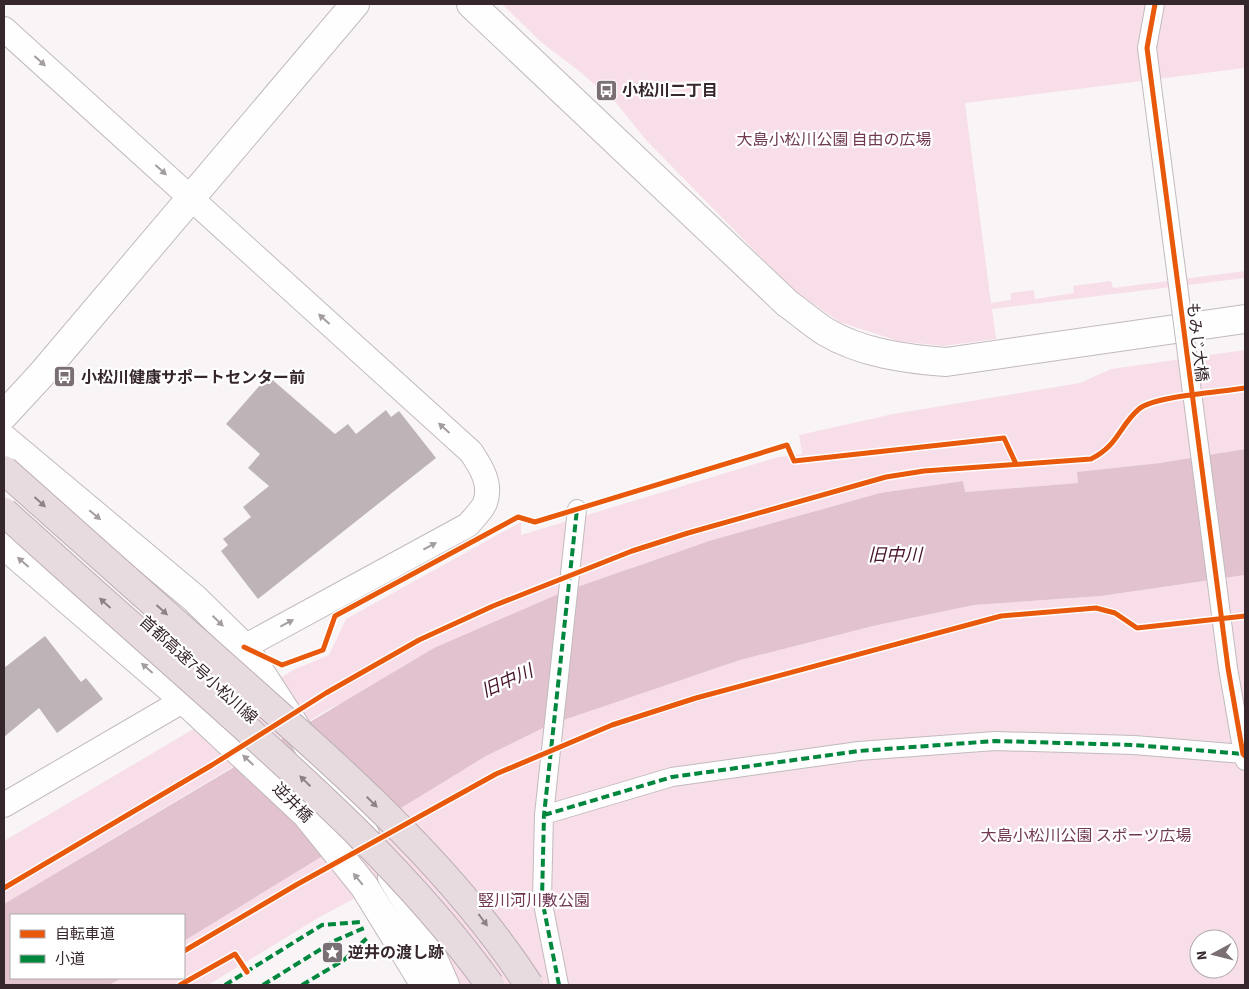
<svg xmlns="http://www.w3.org/2000/svg" width="1249" height="989" font-family="'Source Sans 3','Noto Sans JP',sans-serif">
	<style>
		.green { fill: #f8dee9; fill-rule: evenodd }
		.water { fill: #e1c2ce }
		.building { fill: #beb4b8 }
		.lines { fill: none; stroke-linecap: round; stroke-linejoin: round }
		.pedestrian-casing { stroke: #c2babd; stroke-width: 20 }
		.minor-casing { stroke: #c2babd; stroke-width: 26 }
		.tertiary-casing { stroke: #c2babd; stroke-width: 30 }
		.pedestrian { stroke: #fefefe; stroke-width: 18 }
		.minor { stroke: #fefefe; stroke-width: 24 }
		.tertiary { stroke: #fefefe; stroke-width: 28 }
		.pedestrian-bridge-casing { stroke: #c2babd; stroke-width: 20; stroke-linecap: butt }
		.motorway-bridge-casing { stroke: #bcaeb4; stroke-width: 30; stroke-linecap: butt }
		.pedestrian-bridge { stroke: #fefefe; stroke-width: 18 }
		.motorway-bridge { stroke: #e7dbe0; stroke-width: 28 }
		.quiet { stroke: #00873e; stroke-width: 4; stroke-dasharray: 8 4; stroke-linecap: butt }
		.cycleway-casing { stroke: #fff; stroke-width: 8 }
		.cycleway { stroke: #e8590c; stroke-width: 5 }
		.oneway { fill: #a49da0 }
		.oneway2 { fill: #8e8186 }
		.labels { text-anchor: middle; stroke-width: 4.5; stroke-linejoin: round; paint-order: stroke }
		.poi-label { font-size: 16px; font-weight: bold; fill: #36272d; stroke: #fff; text-anchor: start }
		.park-label { font-size: 16px; fill: #713953; stroke: #fff }
		.street-label { font-size: 16px; fill: #36272d; stroke: #fff }
		.water-label { font-size: 18px; font-style: italic; fill: #47132d; stroke: #fff }
	</style>
	<rect width="100%" height="100%" fill="#f9f5f7"/>
	<path class="green" d="M502,4h743v64l-280,35 26,200 20,-3v-7l23,-3 1,9 39,-6 -1,-7 38,-5 2,7 132,-17v7l-253,31 4,30 -53,7 -45,-5 -58,-19 -48,-33 -146,-149 -29,-36 -38,-33 -38,-29z
		M1245,350v99l-85,14 -82,9v11l-114,9 -1,-11 -83,12 -171,48 -78,27 -302,141 -325,195v-63l291,-172 34,-14 17,-36 175,-97v13l257,-78 24,-3 -3,-19 94,-21 187,-31 31,-14z
		M1245,575v410h-789l-60,-109 -78,42 -110,67h-99l13,-7h62v-37l302,-185 63,-31 191,-65 133,-34 101,-21 127,-9zM1199,939h30v30h-30z"/>
	<path class="water" d="M1245,449v126l-144,21 -127,9 -101,21 -133,34 -191,65 -63,31 -302,185v-26h-173v63h111l-13,7h-105v-81l430,-256 129,-56 146,-51 171,-48 83,-12 2,11 113,-9 -1,-11 83,-9z"/>
	<path class="building" d="M268,376l67,58 13,-10 8,10 30,-24 5,7 8,-6 37,47 -178,141 -37,-48 7,-6 -5,-6 28,-22 -8,-10 26,-21 -21,-18 12,-14 -34,-30z
		M45,636l36,46 5,-4 17,21 -46,34 -18,-25 -35,29v-69z"/>
	<g class="lines">
		<defs>
			<path id="pedestrian" d="M1147,48l8,-44
				M1228,668l15,86 2,2
				M544,815l128,-38 187,-26 136,-10 139,4 109,9 2,7
				M559,985l-17,-86 2,-84 33,-306"/>
			<path id="minor" d="M4,29l467,423c10,15 21,32 14,51 -3,7 -12,16 -17,22l-224,122
				M4,805l180,-105"/>
			<path id="tertiary" d="M471,4l317,300c13,9 25,20 38,28 35,21 80,27 120,30l299,-43
				M4,415l37,-40 314,-371
				M4,439l190,159 50,49 121,187
				M4,545l180,155 122,114 58,72 61,99
				M392,877l19,32 34,76"/>
		</defs>
		<use href="#pedestrian" class="pedestrian-casing"/>
		<use href="#minor" class="minor-casing"/>
		<use href="#tertiary" class="tertiary-casing"/>
		<use href="#pedestrian" class="pedestrian"/>
		<use href="#minor" class="minor"/>
		<use href="#tertiary" class="tertiary"/>
		<defs>
			<path id="pedestrian-bridge" d="M1147,48l81,620"/>
			<path id="motorway-bridge" d="M4,470c82,73 164,146 246,219 101,90 205,182 279,296
				M4,512c71,64 143,128 214,191 97,87 196,176 272,282"/>
		</defs>
		<use href="#pedestrian-bridge" class="pedestrian-bridge-casing"/>
		<use href="#motorway-bridge" class="motorway-bridge-casing"/>
		<use href="#pedestrian-bridge" class="pedestrian-bridge"/>
		<use href="#motorway-bridge" class="motorway-bridge"/>
		<path class="quiet" d="M544,815l128,-38 187,-26 136,-10 139,4 109,9 1,2
			M225,985l97,-60 38,-3
			M263,985l71,-44 30,-13
			M302,985l42,-25 24,-23
			M559,985l-17,-86 2,-84 33,-306"/>
		<defs>
			<path id="cycleway" d="M1155,4l-8,44 81,620 15,86 2,2
				M244,647l38,18 41,-15 12,-34 183,-99 17,5 252,-77 7,16 210,-23 12,26
				M4,888l208,-123 114,-72 93,-53 74,-34 139,-55 56,-18 198,-56 38,-6 167,-12c27,-13 28,-33 48,-50 15,-13 83,-17 106,-21
				M184,951l112,-66 200,-111 116,-49 84,-27 305,-82 95,-8 19,5 22,15 108,-12
				M180,985l55,-31 12,18"/>
		</defs>
		<use href="#cycleway" class="cycleway-casing"/>
		<use href="#cycleway" class="cycleway"/>
	</g>
	<defs><path id="oneway-solid" d="M-6-.8H1V-3.2L6.5 0L1 3.2V.8H-6Z" transform="scale(1.25)"/></defs>
	<g class="oneway">
		<use href="#oneway-solid" transform="translate(40 61) rotate(42)"/>
		<use href="#oneway-solid" transform="translate(161 170) rotate(42)"/>
		<use href="#oneway-solid" transform="translate(324 319) rotate(-138)"/>
		<use href="#oneway-solid" transform="translate(444 428) rotate(-138)"/>
		<use href="#oneway-solid" transform="translate(95 515) rotate(40)"/>
		<use href="#oneway-solid" transform="translate(430 546) rotate(-28)"/>
		<use href="#oneway-solid" transform="translate(23 562) rotate(-139)"/>
		<use href="#oneway-solid" transform="translate(218 621) rotate(44)"/>
		<use href="#oneway-solid" transform="translate(287 623) rotate(-28)"/>
		<use href="#oneway-solid" transform="translate(147 668) rotate(-139)"/>
		<use href="#oneway-solid" transform="translate(248 760) rotate(-137)"/>
		<use href="#oneway-solid" transform="translate(358 879) rotate(-129)"/>
	</g>
	<g class="oneway2">
		<use href="#oneway-solid" transform="translate(40 502) rotate(42)"/>
		<use href="#oneway-solid" transform="translate(105 603) rotate(-138)"/>
		<use href="#oneway-solid" transform="translate(162 610) rotate(42)"/>
		<use href="#oneway-solid" transform="translate(305 781) rotate(-136)"/>
		<use href="#oneway-solid" transform="translate(372 802) rotate(45)"/>
		<use href="#oneway-solid" transform="translate(483 920) rotate(53)"/>
	</g>
	<defs>
		<symbol id="bus-square" viewBox="-11 -11 22 22"><rect x="-9" y="-9" width="18" height="18" rx="4" fill="#7a6f74" stroke="#fff"/><path d="M-5-6H5V4H4V6H2V4H-2V6H-4V4H-5ZM-3.5-4V0h7V-4ZM-3.5 1.2v1.5H-2V1.2ZM2 1.2v1.5H3.5V1.2Z" fill="#fff"/></symbol>
		<symbol id="sight-square" viewBox="-11 -11 22 22"><rect x="-9" y="-9" width="18" height="18" rx="4" fill="#7a6f74" stroke="#fff"/><path d="M0-6L1.8-2.2L6-1.7L2.9 1.2L3.7 5.4L0 3.3L-3.7 5.4L-2.9 1.2L-6-1.7L-1.8-2.2Z" fill="#fff"/></symbol>
	</defs>
	<g fill-rule="evenodd">
		<use href="#bus-square" x="594" y="78" width="25" height="25"/>
		<use href="#bus-square" x="52" y="364" width="25" height="25"/>
		<use href="#sight-square" x="320" y="940" width="25" height="25"/>
	</g>
	<g class="labels">
		<g class="poi-label">
			<text x="622" y="96">小松川二丁目</text>
			<text x="81" y="383">小松川健康サポートセンター前</text>
			<text x="348" y="958">逆井の渡し跡</text>
		</g>
		<g class="park-label">
			<text x="834" y="145">大島小松川公園 自由の広場</text>
			<text x="1086" y="841">大島小松川公園 スポーツ広場</text>
			<text x="534" y="906">竪川河川敷公園</text>
		</g>
		<g class="street-label">
			<text transform="translate(1198 342) rotate(83)" y="6">もみじ大橋</text>
			<text transform="translate(199 669) rotate(42)" y="6">首都高速7号小松川線</text>
			<text transform="translate(293 802) rotate(45)" y="6">逆井橋</text>
		</g>
		<g class="water-label">
			<text x="895" y="561">旧中川</text>
			<text transform="translate(507 681) rotate(-24)" y="6">旧中川</text>
		</g>
	</g>
	<rect width="1249" height="989" fill="none" stroke="#36272d" stroke-width="10"/>
	<rect x="10" y="914" width="175" height="65" fill="#ffffff" stroke="#afa9ab"/>
	<rect x="20" y="930" width="25" height="8" fill="#e8590c" stroke="#afa9ab"/>
	<text x="55" y="939" font-size="15" fill="#36272d">自転車道</text>
	<rect x="20" y="955" width="25" height="8" fill="#00873e" stroke="#afa9ab"/>
	<text x="55" y="964" font-size="15" fill="#36272d">小道</text>
	<g transform="translate(1214 954) rotate(263)"><circle r="24" fill="#ffffff" stroke="#afa9ab"/>
	<path d="M0-4L9 19L0 12L-9 19Z" fill="#7a6f74"/>
	<text y="-8" font-size="14" font-weight="bold" text-anchor="middle" fill="#36272d">N</text>
	</g>
</svg>
